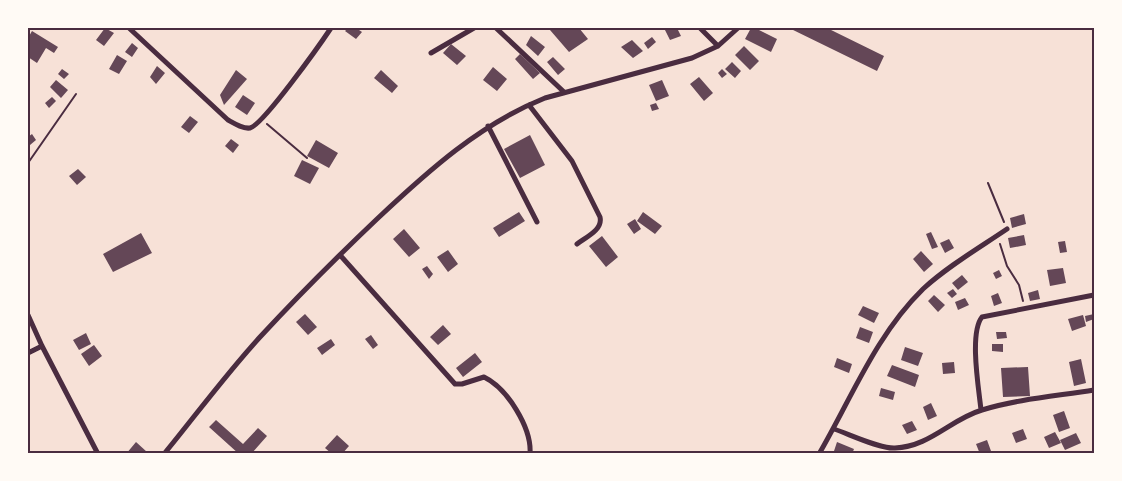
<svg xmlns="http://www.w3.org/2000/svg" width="1122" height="481" font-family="Lora,serif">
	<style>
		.building { fill: #644757 }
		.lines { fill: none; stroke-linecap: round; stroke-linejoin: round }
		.path { stroke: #4a2c40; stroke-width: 2 }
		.minor { stroke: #4a2c40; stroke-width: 5 }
		.neatline { fill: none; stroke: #4a2c40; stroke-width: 2 }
	</style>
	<rect width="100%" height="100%" fill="#f7e1d7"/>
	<path class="building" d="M105,28l9,5 -10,13 -8,-6z
		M348,28h8l6,4 -6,7 -11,-8z
		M554,28h25l9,11 -19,13 -19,-22z
		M664,28h13l4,8 -11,4z
		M751,28h4l22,11 -6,13 -26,-13z
		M789,28h38l57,28 -7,15z
		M32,31l26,16 -4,6 -8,-5 -9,15 -9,-6v-19z
		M531,36l14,11 -7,9 -12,-11z
		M652,37l4,5 -8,7 -4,-6z
		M632,40l11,11 -10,7 -12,-11z
		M132,43l6,5 -6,9 -7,-5z
		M451,44l15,12 -9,9 -14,-12z
		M744,46l15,15 -9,9 -15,-15z
		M520,54l20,19 -7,6 -18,-20z
		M117,55l10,6 -8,13 -10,-5z
		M553,57l12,12 -7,6 -11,-13z
		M732,62l9,9 -6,7 -10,-9z
		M157,66l8,7 -9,11 -6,-7z
		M493,67l14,12 -10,12 -14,-11z
		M62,69l7,5 -5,5 -6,-5z
		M722,69l5,5 -5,4 -4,-5z
		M236,70l11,9 -23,26 -4,-10z
		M381,70l17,16 -6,7 -18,-15z
		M699,77l14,16 -9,8 -14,-17z
		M56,80l12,10 -7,8 -11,-11z
		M662,80l7,16 -13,5 -7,-16z
		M243,95l12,8 -8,12 -12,-8z
		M52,97l4,4 -7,7 -4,-5z
		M656,103l3,6 -7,2 -2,-6z
		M190,116l8,6 -9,11 -8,-6z
		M32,134l4,6 -6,5 -2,-3v-5z
		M530,135l15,30 -25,13 -16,-29z
		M231,139l8,6 -6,8 -8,-7z
		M316,140l22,13 -9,15 -22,-12z
		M302,160l17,8 -9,16 -16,-8z
		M78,169l8,8 -9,8 -8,-9z
		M519,212l6,9 -26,16 -6,-9z
		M643,212l19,14 -7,8 -18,-13z
		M1024,214l2,10 -14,4 -2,-10z
		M635,219l6,10 -7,5 -7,-10z
		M404,229l16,19 -11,9 -16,-18z
		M931,232l7,15 -6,2 -6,-15z
		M141,233l11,20 -39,19 -10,-18z
		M1024,235l2,10 -16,3 -2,-10z
		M602,236l16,21 -12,10 -17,-21z
		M949,239l5,9 -9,5 -5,-10z
		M1065,241l2,11 -7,1 -2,-11z
		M448,250l10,14 -10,8 -11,-15z
		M921,251l12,13 -9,8 -11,-13z
		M427,266l6,8 -4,5 -7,-10z
		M1063,268l3,15 -16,3 -3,-16z
		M999,270l3,6 -6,3 -3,-6z
		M962,275l6,7 -10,8 -6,-7z
		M953,289l4,5 -5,4 -5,-5z
		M1038,290l2,9 -10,2 -2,-8z
		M998,293l4,10 -8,3 -3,-10z
		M934,295l11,10 -7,7 -10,-11z
		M965,298l4,7 -11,5 -3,-8z
		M863,306l16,7 -5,10 -16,-8z
		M305,314l12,13 -9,8 -12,-13z
		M1094,314v5l-8,3 -1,-6z
		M1083,315l3,11 -14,5 -4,-12z
		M443,325l8,9 -13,11 -8,-8z
		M860,327l13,5 -4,11 -13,-5z
		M996,332h10l1,6 -10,1z
		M86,333l5,11 -12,6 -6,-10z
		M371,335l7,10 -5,4 -8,-10z
		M331,339l4,6 -13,10 -5,-7z
		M992,344h11v8l-11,-1z
		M94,345l8,11 -13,10 -8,-12z
		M905,347l18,6 -5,13 -17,-6z
		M475,353l7,9 -19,15 -7,-9z
		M837,358l15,6 -3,9 -15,-6z
		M1081,359l5,24 -12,3 -5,-24z
		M954,362l1,11 -12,1 -1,-11z
		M892,365l27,10 -4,12 -28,-11z
		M1028,367l2,29 -27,1 -2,-29z
		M881,388l14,4 -2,8 -14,-4z
		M931,403l6,13 -9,4 -5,-13z
		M1064,411l6,17 -11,4 -6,-17z
		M216,420l27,24 15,-16 9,8 -16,18h-12l-30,-27z
		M912,421l5,9 -10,4 -5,-9z
		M1023,429l4,10 -11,4 -4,-10z
		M1055,432l6,11 -12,5 -5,-11z
		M1076,433l5,10 -16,7 -5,-10z
		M337,435l12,11 -7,8h-10l-7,-6z
		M987,440l4,11 -11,3 -4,-10z
		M136,442l11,10 -1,2h-20z
		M837,442l17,7 -2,5h-19z"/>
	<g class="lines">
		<path class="path" d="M267,124l40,34
			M28,163l48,-69
			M988,183l16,39
			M1000,244l7,22 12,19 4,16"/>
		<path class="minor" d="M129,28l99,92c7,4 15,9 22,8 13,-3 71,-85 81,-100
			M496,28l68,64
			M700,28l18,18
			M431,53l43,-25
			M529,105l43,56 28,56c3,13 -14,20 -23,27
			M488,126l49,96
			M340,255l115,129h7l22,-7c23,11 48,51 46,77
			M28,315l14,31 56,108
			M28,353l14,-7
			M981,410c-2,-20 -12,-77 1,-93l112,-22
			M834,429c15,5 46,20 61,19 34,-1 56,-29 87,-38 36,-11 75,-14 112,-20
			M164,454c32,-39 62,-80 96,-117 38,-41 77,-80 117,-118 51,-48 103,-95 168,-121l147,-40 26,-12 20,-18
			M819,454c33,-57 57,-119 104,-165 25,-23 56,-41 84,-60"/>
	</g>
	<rect width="1122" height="481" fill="none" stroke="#fffaf5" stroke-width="58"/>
	<rect x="29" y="29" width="1064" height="423" class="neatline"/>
</svg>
